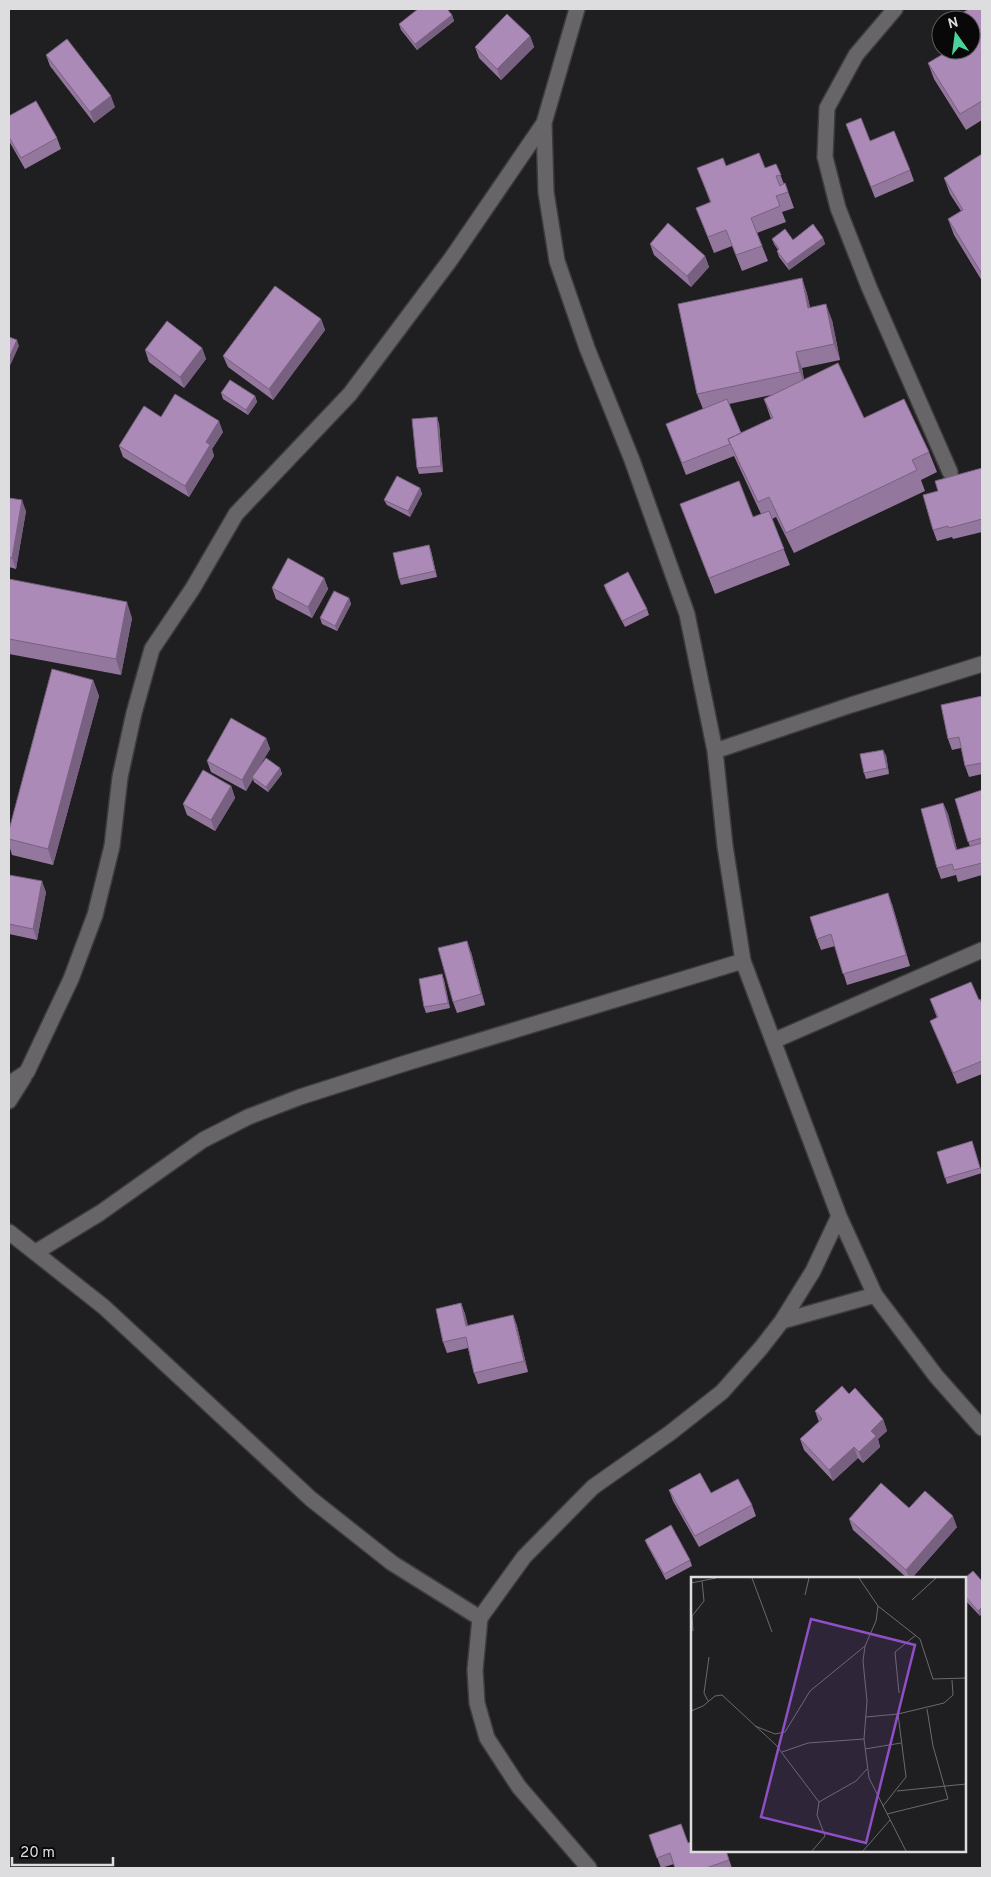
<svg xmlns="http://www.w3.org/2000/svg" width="991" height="1877" font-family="Overpass,sans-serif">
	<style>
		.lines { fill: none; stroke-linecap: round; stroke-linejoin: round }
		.minor-casing { stroke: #3c3b3d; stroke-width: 18 }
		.minor { stroke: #686568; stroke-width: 15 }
		.wall { fill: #94779d; fill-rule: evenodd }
		.shaded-wall { fill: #786180 }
		.building { fill: #ac8ab7; stroke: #786180 }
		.inset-road { fill: none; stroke: #6b6a6c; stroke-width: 1 }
		.view { fill: #8f4fc5; fill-opacity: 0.15; stroke: #8f4fc5; stroke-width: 2.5 }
		.inset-edge { fill: none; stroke: #dddcde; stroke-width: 2.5 }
	</style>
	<rect width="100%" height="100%" fill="#1f1e20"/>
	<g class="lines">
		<defs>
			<path id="minor" d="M895,9l-39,46 -29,53 -2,49 13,51 31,79 81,185
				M544,123l2,69 11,69 30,87 45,112 55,154 28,137 10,95 18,115 96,255 36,79 61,81 46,52
				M715,751l136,-46 131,-41
				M773,1041l209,-91
				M9,1084l18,-12 44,-93 24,-64 17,-69 8,-69 14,-64 18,-64 41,-61 43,-74 114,-120 101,-135 93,-136 33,-114
				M9,1101l15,-24
				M9,1232l95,75 207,192 81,64 88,55
				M36,1252l64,-39 103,-73 45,-23 52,-20 106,-34 337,-102
				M782,1321l93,-26
				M589,1868l-70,-81 -32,-49 -10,-35 -2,-33 5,-52 44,-61 69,-70 77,-54 52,-41 39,-44 21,-27 31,-50 26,-55"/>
		</defs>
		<use href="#minor" class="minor-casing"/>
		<use href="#minor" class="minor"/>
	</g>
	<path class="wall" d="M982,9v111l-16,10 -32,-51 -6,-16 43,-13v-30h-9l-2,-6z
		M452,15l2,6 -37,29 -16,-20 -2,-6z
		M530,36l4,11 -33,33 -22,-22 -4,-11z
		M46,55l69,52 -21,16 -44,-57z
		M9,116l48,22 4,11 -36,20 -16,-28z
		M846,124l64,46 4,11 -39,17z
		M982,154v127l-28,-46 -6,-16 13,-8 -11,-17 -6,-16z
		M776,164l8,20 1,-1 9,25 -12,4 4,10 -29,11 11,28 -26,10 -10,-25 -18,7 -18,-45 14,-6 -12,-34 28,-2 39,2z
		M823,238l2,6 -36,26 -10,-13 -2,-6 1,-1 -4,-6 -2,-5 21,1z
		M650,244l55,12 4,11 -18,20 -37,-32z
		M802,278l5,16 3,14 22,12 8,40 -38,8 2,11 60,39 65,34 8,20 -16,8 4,11 -131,62 -18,-36 -4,2 18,46 -75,29 -35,-90 73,13 8,-3 -27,-58 -48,19 -20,-51 37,-15 -6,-15zM771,395l-7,4 7,20 -30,14 -12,-29z
		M321,319l4,11 -52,70 -45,-33 -5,-11z
		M202,348l4,11 -22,29 -35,-26 -4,-12z
		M221,393l34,3 2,6 -9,13 -25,-16z
		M161,417l62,15 -11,17 2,7 -25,41 -66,-40 -4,-11z
		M439,423l4,49 -24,2 -2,-6z
		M982,468v64l-29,7 -1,-2 -15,4 -4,-11 5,-39z
		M420,488l2,6 -12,23 -23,-12 -3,-5z
		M9,498l17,13 -10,58 -7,-2z
		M429,545l2,6 6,26 -36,8 -2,-6z
		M324,578l4,11 -16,29 -36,-19 -4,-11z
		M9,579l123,39 -11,57 -112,-21z
		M604,585l43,24 2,6 -24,12 -19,-36z
		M349,598l2,6 -14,27 -15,-7 -2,-6z
		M93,680l6,16 -46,169 -41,-10 -3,-10v-15z
		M982,696v78l-13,3 -4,-11 -4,-18 -9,2 -4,-11z
		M266,738l4,11 -10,16 20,3 2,6 -14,18 -14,-10 -1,-3 -7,12 -35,-19 -4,-11z
		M886,755l3,19 -23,5 -2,-6z
		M231,786l4,12 -20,33 -28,-16 -4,-11z
		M982,790v85l-24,7 -2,-7 -15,4 -4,-11 6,-65 5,11 9,36 13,-3 -15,-48z
		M9,875l37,17 -9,48 -28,-6z
		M892,904l18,62 -63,19 -12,-39 -14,4 -4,-11z
		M471,952l14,53 -28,8 -4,-11z
		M442,974l2,6 6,28 -24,5 -2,-6z
		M930,999l52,5v70l-25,10 -27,-63 7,-3z
		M972,1141l10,32 -35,11 -10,-32z
		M461,1303l4,11 3,12 45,-11 4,11 11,46 -50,12 -4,-11 -6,-25 -21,5 -4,-11z
		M849,1394l34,25 4,12 -9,8 2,8 -17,16 -5,-5 -25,23 -29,-31 -4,-11 19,-17 -4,-11z
		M669,1490l42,3 41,12 4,11 -57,31 -26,-46z
		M849,1519l108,8 -45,51h-5l-54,-48z
		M645,1540l45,20 2,6 -26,14 -19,-35z
		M973,1571l7,45 -15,-16v-22z
		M649,1835l77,16 6,17h-57l-1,-4 -13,4z"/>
	<path class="shaded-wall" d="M452,15l2,6 -37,29 -2,-6z
		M530,36l4,11 -33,33 -4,-11z
		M111,96l4,11 -21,16 -4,-11z
		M823,238l2,6 -36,26 -2,-6z
		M705,256l4,11 -18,20 -4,-11z
		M802,278l5,16 7,30 -6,-16z
		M826,304l6,16 8,40 -6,-16z
		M321,319l4,11 -52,70 -4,-11z
		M17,340l2,6 -10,22v-10z
		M202,348l4,11 -22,29 -4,-11z
		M796,352l6,16 3,20 -5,-16z
		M255,396l2,6 -9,13 -2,-5z
		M437,417l2,6 4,49 -2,-6z
		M219,421l4,11 -11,17 2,7 -25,41 -4,-11 21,-44z
		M420,488l2,6 -12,23 -2,-6z
		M22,500l4,11 -10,58 -4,-11z
		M429,545l2,6 6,26 -2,-6z
		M324,578l4,11 -16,29 -4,-11z
		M349,598l2,6 -14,27 -2,-5z
		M127,602l5,16 -11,57 -5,-16z
		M93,680l6,16 -46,169 -5,-16z
		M266,738l4,11 -17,29 -1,-1 1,2 -7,12 -4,-11z
		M883,750l3,5 3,19 -2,-6z
		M280,768l2,6 -14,18 -2,-5z
		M231,786l4,12 -20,33 -4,-11z
		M943,803l5,11 12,47 -4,-11z
		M42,881l4,11 -9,48 -4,-11z
		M888,893l4,11 18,62 -4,-11z
		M467,941l4,11 14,53 -4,-11z
		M442,974l2,6 6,28 -2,-5z
		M461,1303l4,11 5,23 -4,-11z
		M513,1315l4,11 11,46 -4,-11z
		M883,1419l4,12 -9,8 2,8 -17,16 -4,-11 12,-21z
		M854,1447l4,11 -25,23 -4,-11z
		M953,1516l4,11 -45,51h-3l-3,-8z
		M982,1607v7l-2,2 -2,-5z"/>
	<path class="building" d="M418,9h29l5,6 -37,29 -16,-20z
		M969,9h13v92l-22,13 -32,-51 22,-13h21v-13l2,-1 -2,-4v-12h-7l-4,-6z
		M507,14l23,22 -33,33 -22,-22z
		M67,39l44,57 -21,16 -44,-57z
		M36,101l21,37 -36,20 -12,-21v-21z
		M861,118l9,23 24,-10 16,39 -39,17 -25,-63z
		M759,153l6,15 11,-4 5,11 -5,1 4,10 5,-3 3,9 -12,4 4,10 -29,12 11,28 -26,9 -10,-25 -18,7 -12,-29 15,-6 -14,-34 26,-10 3,8z
		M982,154v120l-34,-55 15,-9 -19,-32z
		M668,223l37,33 -18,20 -37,-32z
		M813,224l10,14 -36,26 -10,-13 2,-2 -7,-10 13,-10 8,11z
		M802,278l6,30 18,-4 8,40 -38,8 4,20 -103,22 -19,-90z
		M275,286l46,33 -52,70 -46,-33z
		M167,321l35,27 -22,29 -35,-27z
		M9,337l8,3 -8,18z
		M838,363l26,55 40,-19 25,53 -17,8 5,10 -131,63 -17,-36 -11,5 -30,-63 45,-21 -9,-19z
		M230,380l25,16 -9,14 -25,-17z
		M175,394l44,27 -13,21 4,3 -25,41 -66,-40 25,-40 17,11z
		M727,399l14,34 -13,6 2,5 -48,19 -16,-39z
		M437,417l4,49 -24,2 -5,-49z
		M982,468v51l-33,9 -1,-2 -15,4 -10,-35 15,-4 -3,-10z
		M397,476l23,12 -12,23 -24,-11z
		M739,481l14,36 16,-6 15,38 -75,29 -29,-74z
		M9,498l13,2 -10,58 -3,-1z
		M429,545l6,26 -36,8 -6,-26z
		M288,558l36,20 -16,29 -36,-19z
		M628,572l19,37 -25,12 -18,-36z
		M9,579l118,23 -11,57 -107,-20z
		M334,591l15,7 -14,28 -15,-8z
		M52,669l41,11 -45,169 -39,-10v-9z
		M982,696v69v-2l-17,3 -6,-29 -11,2 -7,-34z
		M231,718l35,20 -24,42 -35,-19z
		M883,750l4,18 -23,5 -4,-19z
		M266,758l14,10 -14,19 -14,-10z
		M203,770l28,16 -20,34 -28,-16z
		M982,790v48l-14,4 -13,-43z
		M943,803l13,47 26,-7v20l-28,7 -2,-6 -15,4 -16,-59z
		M9,875l33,6 -9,48 -24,-5z
		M888,893l18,62 -63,19 -12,-40 -14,5 -7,-22z
		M467,941l14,53 -28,8 -15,-54z
		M442,974l6,29 -24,4 -5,-28z
		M971,982l8,18 1,-1 2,5v57l-29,12 -23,-52 8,-4 -8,-18z
		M972,1141l8,27 -35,10 -8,-26z
		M461,1303l5,23 47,-11 11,46 -50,12 -8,-36 -23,5 -7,-33z
		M842,1386l7,8 6,-6 28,31 -12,12 5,5 -17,16 -5,-5 -25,23 -29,-31 22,-20 -7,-8z
		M700,1473l11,20 27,-14 14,26 -57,31 -26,-46z
		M881,1483l28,25 16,-17 28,25 -47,54 -57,-51z
		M671,1525l19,35 -26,14 -19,-34z
		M973,1571l9,10v26l-4,4 -13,-15v-18z
		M681,1824l7,19 4,-2v10h34l3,9 -23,8h-31l-5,-15 -13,5 -8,-23z"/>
	<g transform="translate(691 1577)">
		<rect width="275" height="275" fill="#1f1e20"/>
		<path class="inset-road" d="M61,1l20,54M168,1l19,28 42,33 13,40 33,-1M0,6l25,-5M114,18l4,-17M221,23l24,-22M2,54l-1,-15 12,-15 -2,-20M174,69l-2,15 4,40 -3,38 5,39 37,73M208,116l-4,-41 21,-17M17,124l-4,-8 5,-36M0,134l12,-5 12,-10 7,-1 54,50 43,57M175,140l32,-3 46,-11 9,-8 -1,-15M64,149l20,8 10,-2 25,-41 55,-45 11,-25 2,-15M174,172l36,-6M91,175l26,-9 56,-4M206,214l69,-7M192,229l23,-29 -8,-63M196,237l61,-15 -15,-53 -6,-37M121,274l13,-15 -8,-21 2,-13 37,-21 11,-12M172,274l27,-31"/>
		<path class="view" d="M120,42l104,26 -49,198 -105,-26z"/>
		<rect width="275" height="275" class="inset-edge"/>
	</g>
	<rect width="991" height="1877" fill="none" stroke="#dddcde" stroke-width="20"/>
	<g transform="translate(956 35) rotate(346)"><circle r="24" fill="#090809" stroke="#5e5d5e"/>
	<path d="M0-4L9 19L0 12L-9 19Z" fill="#49d49d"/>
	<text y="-8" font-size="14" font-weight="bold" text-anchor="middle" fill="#dddcde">N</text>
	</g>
	<path d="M12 1857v8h101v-8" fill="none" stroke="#dddcde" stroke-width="2.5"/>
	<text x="20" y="1857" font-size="15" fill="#dddcde" stroke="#090809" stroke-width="4" paint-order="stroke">20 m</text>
</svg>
